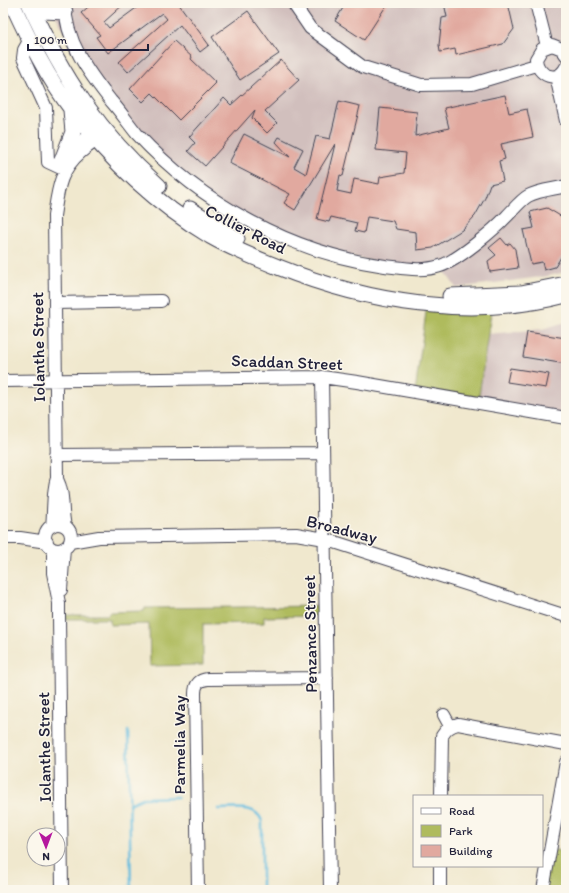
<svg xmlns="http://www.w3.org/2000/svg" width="569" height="893" font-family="Itim,sans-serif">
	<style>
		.industrial { fill: #d1bfbd }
		.green { fill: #afbb5d; stroke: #686e4c }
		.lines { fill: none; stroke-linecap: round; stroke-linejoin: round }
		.stream { stroke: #61bcdf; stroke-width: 2.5 }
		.building { fill: #e1a99f }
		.minor-casing { stroke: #414051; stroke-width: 14 }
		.major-casing { stroke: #414051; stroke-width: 17 }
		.minor { stroke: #fff; stroke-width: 12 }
		.major { stroke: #fff; stroke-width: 15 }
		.labels { text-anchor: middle; stroke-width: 3; stroke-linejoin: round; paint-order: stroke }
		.street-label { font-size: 17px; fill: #22223b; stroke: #fbf7ec }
	</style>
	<rect width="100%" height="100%" fill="#fbf7ec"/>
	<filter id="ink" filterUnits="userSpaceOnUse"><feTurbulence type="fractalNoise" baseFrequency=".025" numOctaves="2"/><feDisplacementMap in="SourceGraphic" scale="8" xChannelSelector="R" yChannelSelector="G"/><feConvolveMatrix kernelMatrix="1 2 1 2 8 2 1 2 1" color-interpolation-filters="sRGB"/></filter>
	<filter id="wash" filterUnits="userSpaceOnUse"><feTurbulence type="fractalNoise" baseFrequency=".012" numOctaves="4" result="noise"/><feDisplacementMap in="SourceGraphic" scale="16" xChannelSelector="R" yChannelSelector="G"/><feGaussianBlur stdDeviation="0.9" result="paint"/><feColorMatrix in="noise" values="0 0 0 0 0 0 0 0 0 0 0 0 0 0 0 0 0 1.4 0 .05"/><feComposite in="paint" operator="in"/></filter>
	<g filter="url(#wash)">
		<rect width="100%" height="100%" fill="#f0e8ce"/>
		<path class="industrial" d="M48,3h518v269l-18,4 -92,12 -14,-21 -31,2 -97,-20 -98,-48 -80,-67 -64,-90z
			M566,322v95l-88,-14 10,-69 54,-5z"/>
		<path class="green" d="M427,305l65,1 -14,97 -63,-11z
			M326,606v10l-62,1v6l-61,1v41l-53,1 -1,-42 -39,1v-6h-51v-4h49l1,-3 35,-1 1,-3z
			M550,849l16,3v38h-23z"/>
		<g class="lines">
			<path class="stream" d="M128,731l3,159
				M129,804l14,-6 35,-1
				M218,809c15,0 38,-5 44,12v65"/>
		</g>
		<g id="blocks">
			<path class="building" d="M93,3h32l-21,19 5,6 34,-25h35l31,42 -9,7 -20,-27 -52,47 -9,-10 48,-43 -5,-6 -54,40 -12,-16 4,-2 -19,-22z
				M346,3h42l-24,37 -29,-19z
				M444,3h64l6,26 -11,15 -47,11 -1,-6 -15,3 -1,-7 3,-27 5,-1z
				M248,11l31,43 -39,26 -28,-43z
				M174,41l18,16 -1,2 25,24 -37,37 -27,-27 -9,9 -13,-13z
				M281,60l18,20 -34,31 12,12 -10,10 -15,-15 3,-8 -50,56 -17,-15 7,-8 -6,-6 35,-39 7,7z
				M505,95l4,18 18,-4 6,28 -32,7 4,15 -6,2 4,20 -13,3 -5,14 -10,18 -13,14 -29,18 -16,2 -1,-18 -20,-3 -3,-8 -26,-4 -3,16 -9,-2 2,-8 -26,-6 -2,5 -12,-3 18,-75 -40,66 -11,-7 6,-9 -61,-31 15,-29 46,23 -14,-15 3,-5 24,12 -9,18 12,7 10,-38 14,3 9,-38 21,5 -17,70 -3,-1 -3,16 14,3 3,-15 25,5 1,-7 24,-4 2,-20 -30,-3 4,-42 37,4 -2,24 34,-8 -5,-20z
				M547,208l15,9 4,15v17l-11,18 -11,3 -2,-8 -11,2 -8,-34 11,-2 -4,-16z
				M501,238l6,7 3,-2 5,6 3,19 -28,4 -2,-11 8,-6 -7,-7z
				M527,332l39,6v26l-43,-7z
				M510,368l39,6 -3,14 -39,-6z"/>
		</g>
	</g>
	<g filter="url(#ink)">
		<use href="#blocks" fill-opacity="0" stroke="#414051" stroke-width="1"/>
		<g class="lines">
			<defs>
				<path id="minor" d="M65,3c0,38 23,69 46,98 9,10 17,22 26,33 64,69 154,119 248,132 18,2 37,6 55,0 17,-5 54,-36 67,-50 6,-6 14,-16 21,-20 11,-6 27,-7 38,-10
					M293,3l17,25 53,39 58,18 51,-1 64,-19
					M536,3l11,43
					M29,41l-5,9 -1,8 23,50 2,54 17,8
					M566,55l-4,-6 -10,-4 -10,4 -6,10c1,17 22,25 30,8
					M556,76l10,45
					M68,153l29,-25
					M55,303l106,-2
					M322,377l8,513
					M3,381l319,-4 35,5 209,36
					M56,455l266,-2
					M57,479c8,16 4,31 8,47
					M45 537a13 13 0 1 1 26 0a13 13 0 1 1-26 0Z
					M52,526c2,-16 0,-33 5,-48l-3,-262c4,-26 5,-45 27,-64 7,-6 15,-11 22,-17
					M3,538h17l27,4
					M70,542l29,-5 197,-3 29,5 241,77
					M53,549v24l6,30v12l3,275
					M61,590l3,-42
					M444,715l6,11
					M441,796l1,-60c4,-7 8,-10 16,-12l108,20
					M198,890l-3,-196c0,-9 3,-14 13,-15l119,-1
					M440,890v-24
					M543,890l23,-128"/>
				<path id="major" d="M12,3c17,37 35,74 60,107 37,49 85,94 138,126 21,12 45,22 68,31 90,36 193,53 288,28
					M29,3c33,73 70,130 130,183
					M31,3l12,8 22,1
					M62,160l11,-28 -2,-22
					M190,209l47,30
					M450,296l71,-3 45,-9"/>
			</defs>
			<use href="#minor" class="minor-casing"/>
			<use href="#major" class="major-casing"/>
			<use href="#minor" class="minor"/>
			<use href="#major" class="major"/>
		</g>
	</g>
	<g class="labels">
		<g class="street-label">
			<text transform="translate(246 229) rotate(27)" y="6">Collier Road</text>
			<text transform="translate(38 347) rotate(-91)" y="6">Iolanthe Street</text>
			<text transform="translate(287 362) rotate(2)" y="6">Scaddan Street</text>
			<text transform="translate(342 529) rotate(14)" y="6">Broadway</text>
			<text transform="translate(310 634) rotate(-91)" y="6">Penzance Street</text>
			<text transform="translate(179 745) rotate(-90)" y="6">Parmelia Way</text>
			<text transform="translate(44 747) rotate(-91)" y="6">Iolanthe Street</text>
		</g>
	</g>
	<rect width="569" height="893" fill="none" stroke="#fbf7ec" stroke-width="16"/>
	<rect x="413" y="795" width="130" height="72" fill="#fbf7ec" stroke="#a4a2a5"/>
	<rect x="421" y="808" width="20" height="6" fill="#ffffff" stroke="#a4a2a5"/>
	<text x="449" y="815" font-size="12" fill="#22223b">Road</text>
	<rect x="421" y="825" width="20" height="12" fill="#afbb5d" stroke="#a4a2a5"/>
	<text x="449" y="835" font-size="12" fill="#22223b">Park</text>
	<rect x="421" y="845" width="20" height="12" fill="#e1a99f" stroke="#a4a2a5"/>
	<text x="449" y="855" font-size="12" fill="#22223b">Building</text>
	<g transform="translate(46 847) rotate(179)"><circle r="19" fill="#fbf7ec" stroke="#a4a2a5"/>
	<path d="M0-3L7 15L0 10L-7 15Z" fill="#b5179e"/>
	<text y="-6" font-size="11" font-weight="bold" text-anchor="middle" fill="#22223b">N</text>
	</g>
	<path d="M28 44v6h120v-6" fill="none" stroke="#22223b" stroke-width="2"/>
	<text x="34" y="44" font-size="12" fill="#22223b" stroke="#fbf7ec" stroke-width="3" paint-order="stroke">100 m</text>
</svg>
